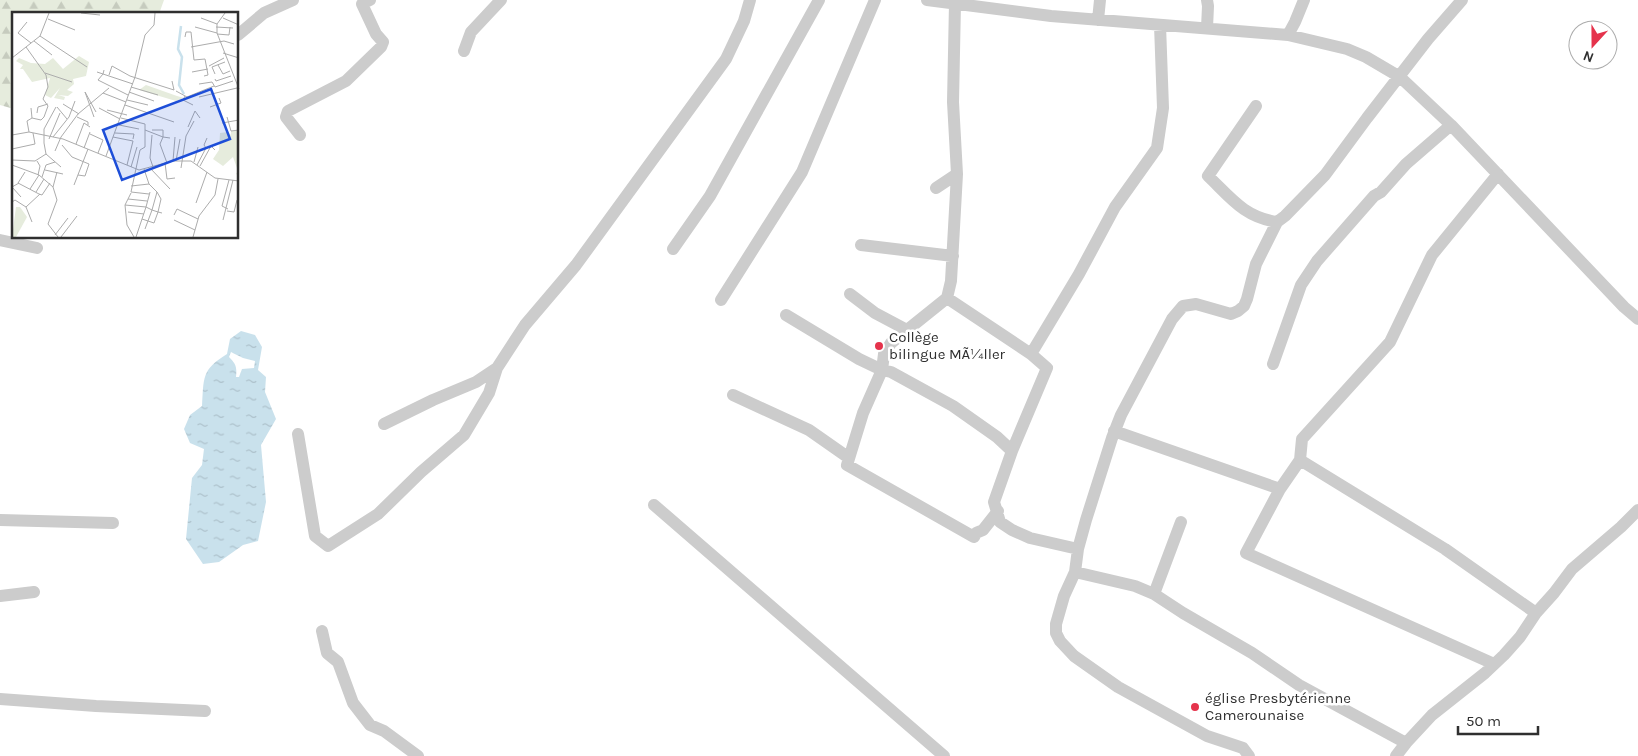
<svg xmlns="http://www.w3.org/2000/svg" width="1638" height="756" font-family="Karla,sans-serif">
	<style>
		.forest { fill: url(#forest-firs) }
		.water { fill: url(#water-ripples); fill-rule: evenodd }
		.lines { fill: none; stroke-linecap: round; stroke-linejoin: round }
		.street { stroke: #ccc; stroke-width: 12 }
		.poi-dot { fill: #e5334c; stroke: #fff; stroke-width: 2 }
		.labels { text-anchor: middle; stroke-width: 5; stroke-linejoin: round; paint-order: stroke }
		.poi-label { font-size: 15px; fill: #2f2f2f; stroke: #fff; text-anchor: start }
		.inset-river { fill: none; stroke: #c9e1ec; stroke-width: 2.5 }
		.inset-road { fill: none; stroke: #acacac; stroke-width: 1 }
		.view { fill: #1d4ed8; fill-opacity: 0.15; stroke: #1d4ed8; stroke-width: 2.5 }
		.inset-edge { fill: none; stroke: #2f2f2f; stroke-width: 2.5 }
	</style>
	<defs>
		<pattern id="forest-firs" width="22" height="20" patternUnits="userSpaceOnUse" patternTransform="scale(1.25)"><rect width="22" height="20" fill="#e6ecdd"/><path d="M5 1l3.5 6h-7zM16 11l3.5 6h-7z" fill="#c6cbbe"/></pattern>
		<pattern id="water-ripples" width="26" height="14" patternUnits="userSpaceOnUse" patternTransform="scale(1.25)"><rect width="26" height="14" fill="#c9e1ec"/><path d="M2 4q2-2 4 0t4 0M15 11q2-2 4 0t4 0" fill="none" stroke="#adc1cb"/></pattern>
	</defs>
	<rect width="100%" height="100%" fill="#fff"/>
	<path class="forest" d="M0,0h164l-5,14h-145v95l-14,-4z"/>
	<path class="water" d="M241,331l14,4 7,12 -4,23 8,7 -1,15 11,27 -15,26 5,57 -8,39 -15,4 -24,17 -16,2 -17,-25 6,-61 10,-13 2,-16 -14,-6 -6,-14 6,-14 12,-9c2,-28 -1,-36 25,-52l3,-15zM231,352l12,6 12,3 -1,7 -12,1 -3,8h-3c1,-10 0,-13 -7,-20z"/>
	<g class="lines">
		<path class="street" d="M927,0l124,16 237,19 59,14 19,8 34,20 51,48 173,182 14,12
			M1207,0l1,6 -1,22
			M955,3l-2,99 4,72 -6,107 -4,17 -56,45 -7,11 -2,16 9,2 62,34 44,31 15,14 -18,51 6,20 12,8 18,8 48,11
			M1098,20l2,-20
			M238,35l26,-22 29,-13
			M1288,35l7,-13 9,-22
			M464,51l7,-19 30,-32
			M1256,106l-48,70c23,22 36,41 69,46
			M300,135l-14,-18 2,-6 58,-30 35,-34 2,-5 -7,-8 -14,-30 8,-4
			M1498,174l-66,81 -42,87 -88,97 -2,21 145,89 91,64
			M936,188l21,-14
			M0,240l37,8
			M861,245l92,11
			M673,249l37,-53 109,-196
			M850,294l25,19 32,17
			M947,298l84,56 16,14 -35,83
			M721,300l81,-128 73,-172
			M786,315l73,44 23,11 -19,43 -16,52 127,72 2,-4 7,-3 15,-19
			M1031,354l48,-80 36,-67 42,-59 6,-40 -3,-83
			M1273,364l28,-79 16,-24 57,-65 7,-4 25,-28 45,-39
			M733,395l76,35 40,28
			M384,424l49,-24 43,-18 21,-14 28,-43 51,-60 150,-206 18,-38 6,-21
			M1114,431l166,58 20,-29
			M298,434l17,102 13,10 50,-32 43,-42 43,-37 25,-42 8,-25
			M1280,489l-34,64 248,111
			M654,505l290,251
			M0,520l113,3
			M1075,572l60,14 19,8 27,-72
			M1154,594l29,19 69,40 47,32 107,58
			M0,596l34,-4
			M322,631l5,22 11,9 15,41 17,22 14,6 34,25
			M0,699l96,7 109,5
			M1249,756l-6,-8 -36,-12 -89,-49 -44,-31 -14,-15 -4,-8v-9l8,-28 11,-24 3,-23 8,-29 26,-82 9,-23 51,-96 11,-13 13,-2 35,10 7,-3 6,-5 3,-7 9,-35 21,-42 8,-6 40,-41 42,-57 61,-79 34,-39
			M1396,756l10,-13 26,-28 53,-42 19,-18 16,-18 16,-24 18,-20 18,-24 49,-42 17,-17"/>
	</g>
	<g class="poi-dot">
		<circle cx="879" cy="346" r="5"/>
		<circle cx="1195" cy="707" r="5"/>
	</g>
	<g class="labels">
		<g class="poi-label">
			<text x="889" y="342">Collège<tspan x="889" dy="17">bilingue MÃ¼ller</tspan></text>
			<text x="1205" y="703">église Presbytérienne<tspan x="1205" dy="17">Camerounaise</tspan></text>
		</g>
	</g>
	<g transform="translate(12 12)">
		<rect width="226" height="226" fill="#fff"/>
		<path d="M67,44l10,6 -3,14 -13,3 1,5 -7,6 6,2 -5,4 -10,-1 7,2 -1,3 -10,-2 6,-10 -9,10 -6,-3 5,-17 -18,4 -9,-13h-3l3,-4 -7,-4 3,-3 12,5 14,1 8,-6 10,11zM134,73l31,11 7,2 -8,3 -37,-11zM226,118v45l-2,-1 2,-3 -5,-14 -10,9 -10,-7 6,-9 1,-17 8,-1 3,3v-4zM4,195h4l7,10 -11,20h-4z" fill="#e6ecdd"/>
		<path class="inset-river" d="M169,14l-3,23 4,8 -3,28 5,9"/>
		<path class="inset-road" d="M69,1l19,2M213,1l-8,11v9l22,56M189,6l16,6M211,6l16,7M36,7l27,11M15,10l-9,11 13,10M183,15l22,6M204,15l17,1M205,22l12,1 1,-8M28,24l47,31M173,25l1,-5h5l3,28 11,-1 3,16 -4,1M22,29l18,14M14,35l20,28 2,12 -5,12 5,7 -4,11 -3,3 -9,-2 -1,-10M179,35l33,-6 10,3M211,41l16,5M0,46l28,-22 9,-23M206,53l5,9 7,-3M197,54l15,-8M92,58l-1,4 30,10M85,60l6,2 -5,6 30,15M180,60l16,-3M33,61l27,9M203,62l-3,-7 13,-5M97,63l3,-9 18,10 44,14 -2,-9M203,67l1,2 15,-5M187,72l13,-2 3,5 18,-6M119,75l27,8M164,79l11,6 27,-11M73,80l9,25M73,80l11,20M117,80l25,9M91,81l23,9M173,84l-2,4 10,5M187,85l38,-9M115,88l21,5M51,92l16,10M113,93l49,17M44,95l-12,22v14l2,11 15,13M45,95l10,12M198,95l11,-4 -2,-5M87,96l21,11M95,98l20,5M25,101l1,-6 10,-3M65,105l11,5v3M215,105l4,14 8,-1M109,106l24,6v23l-5,3 -9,42 18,2M210,111l17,-3M107,113l20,4M176,115l7,-16 5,7M133,118l18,7 -3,7 7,19M140,118h11v7l7,1M17,120l-2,-11 5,-3M103,121l19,1 -1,5M78,122l13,6 -5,13M0,123l17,-3 34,7 76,31 34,-9h18l24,17 24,3M140,123l-2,23 3,9M41,125l16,-20 6,-16M101,125l20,4 -6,24M37,127l11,-26M64,132l8,-21 6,4M50,133l10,12 17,7 -4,12 -7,-1M72,136l6,-16M0,137l23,-5 -2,-11M43,139l6,-14 17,-23 31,-26M94,144l29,-79 10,-42 9,-10 1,-12M0,148l23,1 11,-7M25,149l3,5 -2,9M161,149l2,-24M164,149l4,-22M182,150l4,-15M153,151l2,16 8,-1M0,153l27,10 14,12 4,13 -9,24 10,13M185,153l9,-17 -2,-3 3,-7M188,154l11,-20 4,4M119,155l6,-20M138,156l20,21M169,156l5,-32 8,-15M33,158l18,4M13,160l-7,11 21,11 3,1 8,-12M30,165l4,-12 9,-3M7,171l-7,4 9,10M62,173l14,-36M119,174l18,-2M41,175l4,-15M18,177l9,-14M24,180l8,-13M145,180l4,7 -3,13 4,1M119,181l-6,12 21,2 4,-15M116,187l19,2M0,190l3,-2 11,7 6,15M184,191l11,-31M113,193l2,20 7,12M14,195l14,-13M216,197l-6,-3 7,-26M215,199l7,1 3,-12M116,200l16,2M162,203l3,-6 21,10M130,207l12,4 4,-11 -6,-2 5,-18 -8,-8 -5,-15M162,208l21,10M211,208l10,-40M43,223l13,-17M49,225l16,-21M124,225l10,-30 6,3 -7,19M181,225l6,-21 16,-21 3,-16"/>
		<path class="view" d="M199,77l19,50 -108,41 -19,-50z"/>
		<rect width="226" height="226" class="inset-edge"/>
	</g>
	<g transform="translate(1593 45) rotate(201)"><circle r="24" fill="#ffffff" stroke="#acacac"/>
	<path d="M0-4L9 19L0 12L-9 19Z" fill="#e5334c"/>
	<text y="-8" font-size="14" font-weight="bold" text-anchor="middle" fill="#2f2f2f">N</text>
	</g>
	<path d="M1458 726v8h80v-8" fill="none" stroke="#2f2f2f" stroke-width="2.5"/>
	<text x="1466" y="726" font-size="15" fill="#2f2f2f" stroke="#ffffff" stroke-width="4" paint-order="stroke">50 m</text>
</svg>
